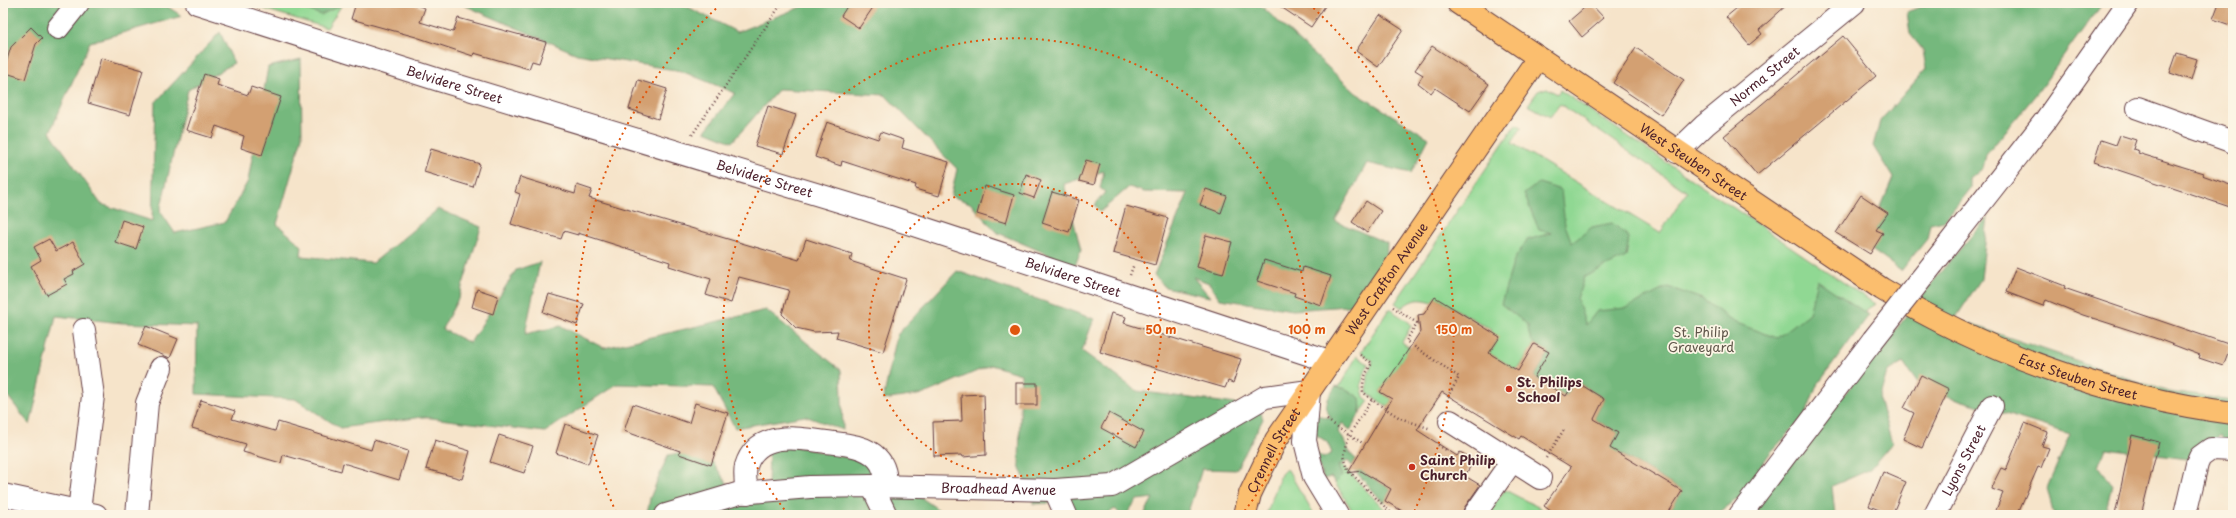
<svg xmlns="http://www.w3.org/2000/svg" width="2236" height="518" font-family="'Playpen Sans',sans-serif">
<rect width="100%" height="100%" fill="#fcf5e5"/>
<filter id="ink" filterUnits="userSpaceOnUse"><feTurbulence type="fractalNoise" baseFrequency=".025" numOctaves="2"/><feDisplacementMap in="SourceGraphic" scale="8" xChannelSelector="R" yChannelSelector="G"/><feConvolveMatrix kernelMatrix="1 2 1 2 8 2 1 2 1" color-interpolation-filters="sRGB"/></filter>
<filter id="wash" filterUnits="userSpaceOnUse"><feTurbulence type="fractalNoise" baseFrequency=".012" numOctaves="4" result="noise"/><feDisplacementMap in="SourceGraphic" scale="16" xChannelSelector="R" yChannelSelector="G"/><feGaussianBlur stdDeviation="0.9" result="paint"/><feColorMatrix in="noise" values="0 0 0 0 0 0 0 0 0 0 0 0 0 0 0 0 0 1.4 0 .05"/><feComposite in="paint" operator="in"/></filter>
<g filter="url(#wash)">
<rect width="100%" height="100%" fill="#f6e4ca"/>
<g fill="#90d893" stroke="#6d7c5f">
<path d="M244,3h99l-16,25z"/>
<path d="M1547,88l10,6 3,-4 315,214 -12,8 -181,179 -72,-43 8,-15 -24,-14 10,-20 -29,-18 -26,-29 -15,-8 -14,23 -5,2 -28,-17 2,-3 3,1 7,-13 -8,-5 1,-2 -57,-33 -3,5c-12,-4 -21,-3 -30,6l-7,-5 121,-179 6,3 -10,16 148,90 27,-41 -127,-88 -10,13 -22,-12 10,-14z"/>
<path d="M1389,309l20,13 2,4 -9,16 8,6 -30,44 12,7 -4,8 -21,-14 1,-18 5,-14 -12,-9z"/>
<path d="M1357,356l11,8 -7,20 3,13 5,4 -9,12 1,-7 -13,-16 -9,-3z"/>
<path d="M1342,465l48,50h-35l-20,-32 7,-7 -4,-10z"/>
<path d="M1286,469l2,1 26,45h-48l15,-41z"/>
<path d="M1505,490l35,18 9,7h-64z"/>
</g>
<g fill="#74b87d" stroke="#5f6c54">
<path d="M3,3h159l20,13 -92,26 -40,90 51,72 51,17 3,-118 65,-71 14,31 -46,27 -28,121 15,22 50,-11 23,-41 20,-114 33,-8 1,78 -25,87 25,22 -1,10 72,7 65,-54 43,18 -22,70 -17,32 28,14 46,-73 24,-8 -15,72 36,-8 43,22 162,-38 75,60 2,60 -38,-14 -70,12 -22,-41 -96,-3 -72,48 -122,-15 -83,11 -45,-29 -99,-5 1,-68 -75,-3 -66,-7 -26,109 -27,-35z"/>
<path d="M288,3h57l-24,12z"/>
<path d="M459,3h221l57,29 74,-29h447l98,90 73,45 -18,35 -44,-10 -32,58 52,22 -1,27 -25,35 -68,5 -73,-11 -11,-16 -16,-6 17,20 -45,-10 -11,-12 34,-82 -44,-1 -15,-5 -29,25 -5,-7 10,-13 -5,-4 4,-17 -40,13 17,66 -6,16 -79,-34 -26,-29 -19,-7 6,-27 -72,-74 -106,-6 -47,53 -27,-11 30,-38 -54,-22 -104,-17z"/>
<path d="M1930,3h172l-65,90 -51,62 -3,13 -13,11v9l-26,33 -14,3 -3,15 -26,32 -43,-31 17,-19 18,-43 -20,-32 7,-25 46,-52 -3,-19 -13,-16 -3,-22z"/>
<path d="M1539,183l22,7 4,35 7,18 20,-16 20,-4 17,14 -3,20 -42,20 -7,22 9,26 11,-14 29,-3 42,-21 34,12 32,23 43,16 32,-25 8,-33 52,35 -53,72 -11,29 -35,37 -30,44 -24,18h-49l15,-24 -64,-39 -13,4 13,-23 -24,-14 10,-20 -29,-18 -9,15 -32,-19 15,-25c-15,-8 -20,-8 -21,-27l-27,-21 13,-44 13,-20 24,-7 -12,-3 -15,-36z"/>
<path d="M1988,217l-7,62 -26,40 214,73 64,8v68l-12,-34 -34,25 -81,-11 -7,18 13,19 -6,25 -33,5h-19l-7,-27 23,-54 -149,-46 -18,-25 -16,9 -8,28 13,43 -23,27 -37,16 3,29h-92l123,-147 81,-104z"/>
<path d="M957,271l137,48 -12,32 55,40 122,16 4,12 -27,51 -34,-1 -15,46h-43l9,-17 -16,2 -11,15h-5l-6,-6 -10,6h-42l-8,-12 -21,1 -15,-39 2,-91 -30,-9 -67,29 -41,6 14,-65z"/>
<path d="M1336,386l12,4 12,8c2,14 -2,20 -10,32l-8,-7 -4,9c9,9 8,20 18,27l-4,7 -4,-5 -10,5 4,10 -7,7 -4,-6 -8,2 -7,-26 7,5 9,-5 -5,-11 -12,-8 2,-19 14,3c-9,-13 -3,-20 5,-32z"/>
<path d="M793,446l79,17 74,52h-299l3,-17 18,-43 36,-6 27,40 37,-5 1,-35z"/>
<path d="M1354,470l7,1 30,18 -7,14z"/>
</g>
<g id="blocks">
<g fill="#d3a072">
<path d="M356,3h53l16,5 -5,14 33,10 5,-14 88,24 -7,21 -7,-2 -3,8 -55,-16 -1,3 -57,-19 -65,-18z"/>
<path d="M849,3h27l-17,25 -18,-12z"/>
<path d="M1275,3h52l-16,24z"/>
<path d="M1590,3l14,15 -22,19 -13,-16z"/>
<path d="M1743,3h46l-30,27 3,4 -13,11 -23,-28z"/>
<path d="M2219,3l14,2v21l-20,-7z"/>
<path d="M1380,15l23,15 -25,37 -22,-16z"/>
<path d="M31,27l11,11 -6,6 -11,35 -22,-7 8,-25z"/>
<path d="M1843,36l33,40 -119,99 -33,-39z"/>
<path d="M1432,46l57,38 -19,27 -35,-23 -4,5 -13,-10 5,-8 -8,-5z"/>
<path d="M1636,48l48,32 -23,35 -48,-32z"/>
<path d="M2177,53l20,6 -6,21 -21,-7z"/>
<path d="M101,58l42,12 -13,45 -42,-12z"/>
<path d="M204,74l15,5 -2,6 31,10 3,-8 30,10 -19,58 -21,-7 3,-12 -28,-10 -4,12 -26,-8z"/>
<path d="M638,80l29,9 -9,30 -29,-10z"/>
<path d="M768,106l28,9 -13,39 -28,-8z"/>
<path d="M827,122l51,17 3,-7 23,8 -2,8 47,14 -10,34 -24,-7 1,-4 -74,-24 -1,5 -26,-9z"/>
<path d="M2120,135l16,5 -3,9 6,2 -1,2 65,20 -1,2 31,11v22l-139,-46 7,-22 15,5z"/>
<path d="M431,149l49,15 -7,23 -49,-15z"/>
<path d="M1086,160l14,4 -6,21 -15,-4z"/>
<path d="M1026,174l15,6 -7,18 -14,-5z"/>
<path d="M520,177l55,17 2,-9 15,5 -3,8 210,62 7,-21 46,15 -2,7 56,18 -23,73 -47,-14 2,-7 -24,1 -18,-4 -14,-14 7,-24 -50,-13 -8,26 -25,-8 5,-16 -42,-13 1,-4 -92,-29v2l-14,-4 -3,8 -50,-15 9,-30 -5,-2z"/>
<path d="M985,186l29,9 -8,28 -29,-9z"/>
<path d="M1206,189l21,7 -6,17 -21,-8z"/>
<path d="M1052,192l27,8 -10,32 -27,-9z"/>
<path d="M1861,195l27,18 -12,17 7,3 -13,21 -34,-21z"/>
<path d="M1366,201l15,10 -14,21 -15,-10z"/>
<path d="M1126,206l42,12 -13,47 -42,-12z"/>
<path d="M122,220l21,7 -7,22 -21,-7z"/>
<path d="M1206,235l26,7 -9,32 -26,-7z"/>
<path d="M49,239l7,12 17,-9 12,22 -12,7 1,3 -10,5 3,5 -20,11 -16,-29 10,-6 -7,-13z"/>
<path d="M1264,260l38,12 1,-5 28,9 -10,29 -27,-9 1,-3 -38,-12z"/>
<path d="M2016,267l49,19 -1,2 167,57 -8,21 -24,-8 1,-3 -42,-16 -75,-24 -37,-15 -3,6 -37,-14z"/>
<path d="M477,289l21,7 -5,18 -21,-7z"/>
<path d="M549,294l35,10 -7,21 -34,-13z"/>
<path d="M1435,297l65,40 -11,16 29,18 16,-27 15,8 -15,25 32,19 9,-15 29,18 -10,20 24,14 -8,15 72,43 -15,24h-111l-12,-9 27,-39 -50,-31 -2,3 -77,-47 -25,38 40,26 3,-4 14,8 -9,16 15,9 -16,23 -2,7h-53l-24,-14 6,-12 -30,-18 -13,2 44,-74 -12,-7 40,-60 -2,-17 6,-1z"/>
<path d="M1111,313l15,4 -2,6 117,36 -8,24 -5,-2 -3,7 -125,-36z"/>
<path d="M146,326l32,13 -8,19 -32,-13z"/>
<path d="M1921,375l28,14 -27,59 -19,-9 11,-26 -10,-5z"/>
<rect x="1016" y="383" width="21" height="22"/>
<path d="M984,394l2,61 -23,2 -1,-2 -28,1 -1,-34 29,-1 -1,-26z"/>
<path d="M201,400l34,11 -3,8 43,12 3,-9 93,28 3,-10 34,11 -9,29 -56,-17 -2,8 -58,-16 -2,8 -38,-11 3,-8 -54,-16z"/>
<path d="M695,403l33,10 -17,52 -32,-11 1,-3 -56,-20 9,-27 56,19z"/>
<path d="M1109,413l35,19 -8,15 -35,-19z"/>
<path d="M2025,423l22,9 -5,14 7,2 -8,20 -3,-1 -21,48h-23l9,-22 -11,-4 1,-5 8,-16 5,2z"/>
<path d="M565,424l33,11 -10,29 -32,-11z"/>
<path d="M499,435l34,11 -9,27 -34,-11z"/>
<path d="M2132,435l27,7 -18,73h-26z"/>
<path d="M435,440l35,11 -8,28 -36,-10z"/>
<path d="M1883,472l23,10 -14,33 -23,-9z"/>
</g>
</g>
</g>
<g filter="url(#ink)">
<use href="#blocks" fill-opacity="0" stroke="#643d43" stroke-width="1"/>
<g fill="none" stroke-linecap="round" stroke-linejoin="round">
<defs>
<g id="minor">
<path id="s1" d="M197,3l242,77 423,128 467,153"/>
<path d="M58,28l20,-25"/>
<path d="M2138,108l95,34"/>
<path id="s2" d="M1677,152l28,-27 149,-122"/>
<path d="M1933,264l112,-143 83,-118"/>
<path d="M1450,421l90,57"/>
<path d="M872,486l14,29"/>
<path d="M1055,490l11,25"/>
<path d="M747,493c-1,-8 -3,-19 -1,-27 11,-36 52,-28 80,-24 16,2 39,3 51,16 8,8 9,18 9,28"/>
<path d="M3,495l93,20"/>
<path d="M79,511l14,-115 -9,-66"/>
<path d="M137,515l10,-112 14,-35"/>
<path id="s3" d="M666,515l74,-22 70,-6 62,-1 183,4 57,-4 153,-89 44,-6 -4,50 9,36 23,38"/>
<path d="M1474,515l38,-54"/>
<path d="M1740,515l133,-175"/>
<path id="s4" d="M1935,515l57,-109"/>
<path d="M2185,515l12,-51 3,-7 11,-8 22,1"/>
</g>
<g id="major">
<path id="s5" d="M1458,3l424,286c107,65 227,108 351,124"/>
<path id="s6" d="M1245,515l5,-21 26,-54 262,-382"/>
</g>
</defs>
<use href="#minor" stroke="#643d43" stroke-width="24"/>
<use href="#major" stroke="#643d43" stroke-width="24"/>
<g stroke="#643d43" stroke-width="2.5" stroke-dasharray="1 3" stroke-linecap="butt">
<path d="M692,135l90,-132"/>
<path d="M1130,275l4,-11"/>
<path d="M1393,307l24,16 -11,18 53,36 -12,21v3"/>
<path d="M1360,355l12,8c-6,10 -10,17 -9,29l9,8"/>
<path d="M1327,420l37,24"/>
<path d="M1438,445l10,6"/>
<path d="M1546,458l19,-30"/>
<path d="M1387,515l3,-3"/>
<path d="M1393,515l-45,-45 -4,-14 5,-21 23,-35 28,18 31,11"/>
</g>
<use href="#minor" stroke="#fff" stroke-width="22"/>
<use href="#major" stroke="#fbbe6e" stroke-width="22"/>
<defs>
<path id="minor-bridge" d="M1873,340l60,-76"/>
</defs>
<use href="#minor-bridge" stroke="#643d43" stroke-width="24" stroke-linecap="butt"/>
<use href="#minor-bridge" stroke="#fff" stroke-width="22"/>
</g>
</g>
<g fill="none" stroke="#e0560e" stroke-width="2" stroke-dasharray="2 4">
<circle cx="1015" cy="330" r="146"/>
<path d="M788 514A292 292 0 1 1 1242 514"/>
<path d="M616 512A439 439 0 0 1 721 4M1309 4A439 439 0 0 1 1414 512"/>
</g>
<g fill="#c8321e" stroke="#fcf5e5" stroke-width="1.5">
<circle cx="1509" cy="389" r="4"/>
<circle cx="1412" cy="467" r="4"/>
</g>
<g text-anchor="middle" stroke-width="3.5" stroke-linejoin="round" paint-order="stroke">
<g font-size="13" fill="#4a1f2b" stroke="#fcf5e5">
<text dy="5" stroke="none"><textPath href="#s2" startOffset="116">Norma Street</textPath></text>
<text dy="5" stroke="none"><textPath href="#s1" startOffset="270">Belvidere Street</textPath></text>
<text dy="5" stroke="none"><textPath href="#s5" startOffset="284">West Steuben Street</textPath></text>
<text dy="5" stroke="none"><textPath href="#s1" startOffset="594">Belvidere Street</textPath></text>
<text dy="5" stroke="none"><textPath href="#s1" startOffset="918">Belvidere Street</textPath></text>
<text dy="5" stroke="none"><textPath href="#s6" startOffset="277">West Crafton Avenue</textPath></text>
<text dy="5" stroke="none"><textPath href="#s5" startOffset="727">East Steuben Street</textPath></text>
<text dy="5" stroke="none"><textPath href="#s6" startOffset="71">Crennell Street</textPath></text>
<text dy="5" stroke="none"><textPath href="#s4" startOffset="62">Lyons Street</textPath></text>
<text dy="5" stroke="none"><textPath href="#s3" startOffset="336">Broadhead Avenue</textPath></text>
</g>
<g font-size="13" fill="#5f564a" stroke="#fcf5e5">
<text x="1701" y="337">St. Philip<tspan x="1701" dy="15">Graveyard</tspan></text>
</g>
<g font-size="13" font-weight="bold" fill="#4a1f2b" stroke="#fcf5e5" text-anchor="start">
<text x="1517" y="387">St. Philips<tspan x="1517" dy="15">School</tspan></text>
<text x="1420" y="465">Saint Philip<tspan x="1420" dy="15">Church</tspan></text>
</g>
</g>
<circle cx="1015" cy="330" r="6" fill="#e0560e" stroke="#fcf5e5" stroke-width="2"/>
<g font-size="12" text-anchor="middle" font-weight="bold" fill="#e0560e" stroke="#fcf5e5" stroke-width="3.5" stroke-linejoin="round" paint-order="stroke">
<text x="1161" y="334">50 m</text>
<text x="1307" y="334">100 m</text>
<text x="1454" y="334">150 m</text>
</g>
<rect width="2236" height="518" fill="none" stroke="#fcf5e5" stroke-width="16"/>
</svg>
